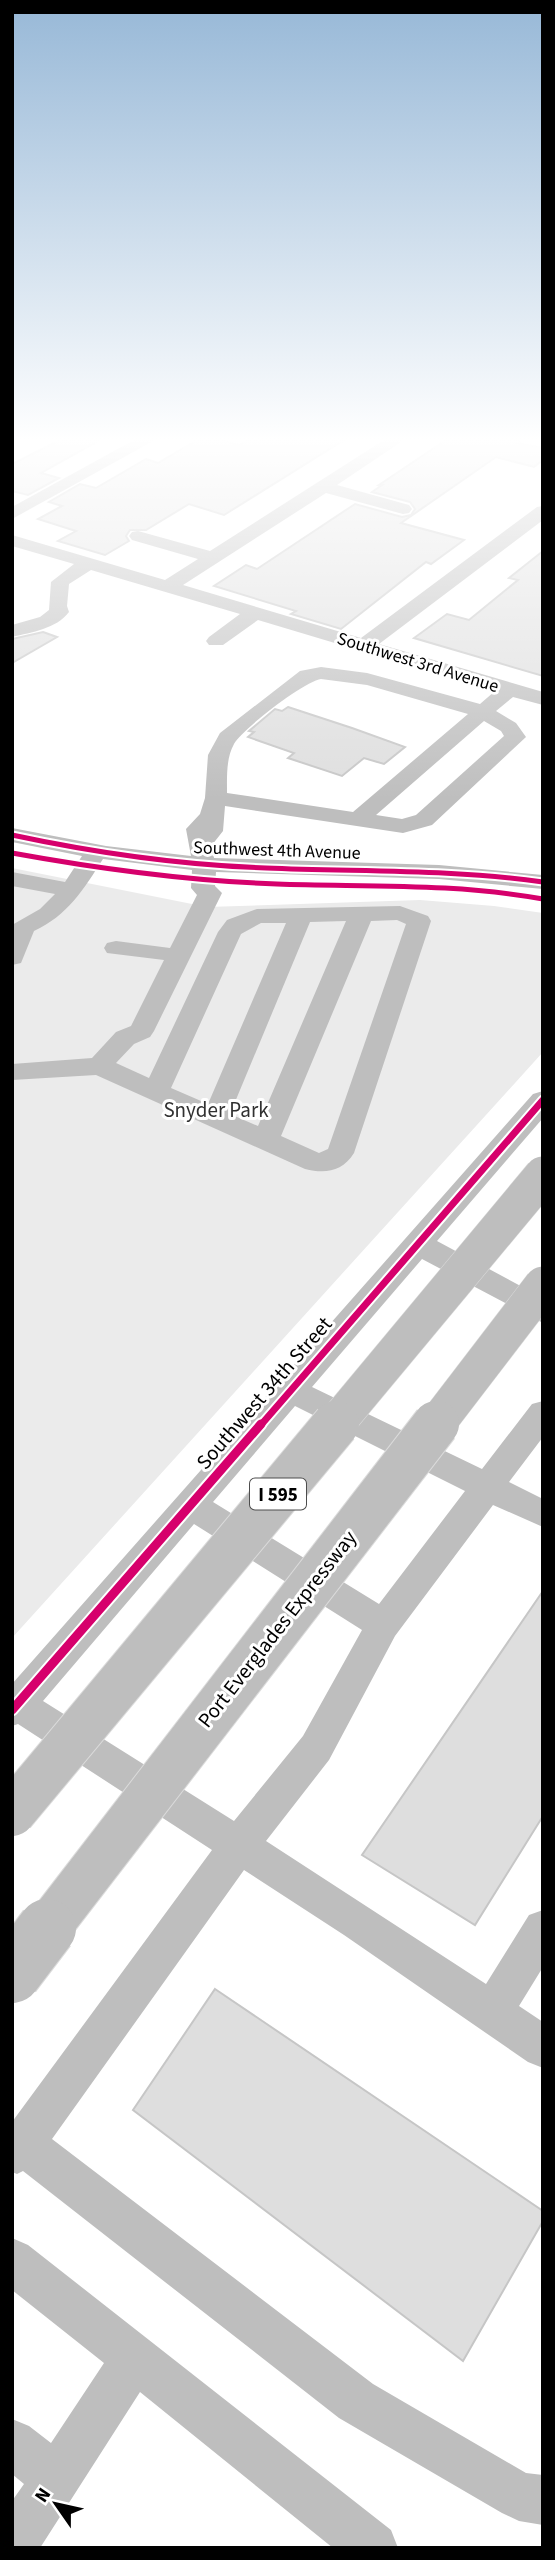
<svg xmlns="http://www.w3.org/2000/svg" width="555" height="2560" font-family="'Source Sans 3',sans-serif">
<rect width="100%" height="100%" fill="#fff"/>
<path fill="#ebebeb" d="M12,868l195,39 213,-7 74,6 49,7v139l-531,586z"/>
<g fill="#dedede" stroke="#c6c6c6" stroke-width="2">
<path d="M60,440h40l-59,33 18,5 -31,17 -16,-4v-27z"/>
<path d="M197,440h23l19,5 9,-5h96l-120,75 -35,-11 -43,26h-16l-4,6 3,5 -24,14 -47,-14 18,-10 -38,-12 24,-13 -13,-4 31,-18 16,4 50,-29 12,4z"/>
<path d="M446,440h75l-4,3 26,5v12l-9,7 -38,-10 -95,66 63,17 -33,24 -5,-2 -85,67 -50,-15 5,-3 -82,-25 32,-21 11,4 98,-65 47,13 9,-2 4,-6 -5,-7 -38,-10 10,-7h-3z"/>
<path d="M543,551v125l-129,-38 33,-24 22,6 49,-40 -9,-2z"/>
<path d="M43,632l14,5 -45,26v-24z"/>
<path d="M288,707l64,21 53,19 -21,17 -20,-6 -22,18 -54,-18 6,-5 -46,-16 6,-5 -5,-1 26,-22 7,2z"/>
<path d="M543,1591v225l-68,109 -113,-70z"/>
<path d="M215,1989l328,222v10l-80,140 -330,-251z"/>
</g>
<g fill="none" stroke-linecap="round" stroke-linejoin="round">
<g fill="#bebebe" fill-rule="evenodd">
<path d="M134,440h21l-143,79v-12z"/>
<path d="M384,440h20l-67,45 72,20 3,4 -3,4 -6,1 -77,-21 -143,92 178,53 176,-131 6,-1v14l-164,124 164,48v13l-30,-8 -17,14 20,12 10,14 -94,88 -29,8 -178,-27 -2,25 -11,14 2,13 225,7 104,10v14l-104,-10 -223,-7 -1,14 7,7 -68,138 -4,6 -16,7 -18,19 33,15 69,-146 9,-12 30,-11 143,-3 28,10 3,5 -77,232c-12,19 -29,21 -49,16l-209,-94 -84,5v-16l80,-6 24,-26 15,-6 33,-66 -57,-7 -3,-5 3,-5 9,-2 54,7 27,-53 -6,-7 1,-18 -89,-11c-19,30 -36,57 -69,72l-13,32 -9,2v-40l28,-16 15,-15 -43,-8v-14l53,10 17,-26 -70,-14v-14l94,18 85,10 -5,-27 14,-15 5,-16 3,-43 12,-22 80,-62 21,-4 46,6 113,31 15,-13 -237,-71 -35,25h-14l-3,-4 3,-4 31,-23 -149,-44 -22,14 -2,22 2,6c-13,17 -37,20 -57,25v-12l28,-8 9,-7 2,-28 23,-18 -62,-18v-11l153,45 33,-21 -66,-19 -3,-4 3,-4 6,-1 72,20zM321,679l46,6 101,29 -115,98 -126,-19c0,-16 -1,-35 7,-49 8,-15 71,-63 87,-65zM484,721l17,10 3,5 -88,79 -14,4 -26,-4zM397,920l9,4 -78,225 -9,4 -38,-17 90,-215zM346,921l-88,205 -28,-12 80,-192zM261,923h25l-78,181 -37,-16 70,-154z"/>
<path d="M543,1091v27l-106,123 106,57v25l-121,-64 -110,128 170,82 50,-65 11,-3v36l-34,45 34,17v28l-50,-22 -98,131 -66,124 -63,81 220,143 43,-69 14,-5v57l-24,39 24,16v46l-15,-6 -184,-127 -100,-65 -192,269 321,245 153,89 17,2v50l-24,-4 -17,-8 -163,-95 -316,-247 -6,3 -5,-2v-50l200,-272 -194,-126 -6,2v-42l521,-590zM295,1406l170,85 -86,113 -166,-102zM194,1524l168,106 -59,106 -69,85 -191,-120z"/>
<path d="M12,2238l16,7 363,285 7,18h-65l-193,-156 -100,156h-28v-47l12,-17 -12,-10v-55l17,7 22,17 53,-80 -92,-73z"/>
</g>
<defs>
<g id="highway-bridge-far2">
<path d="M334,1426l209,-251"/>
<path d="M435,1426l108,-141"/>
</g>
<g id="highway-bridge-far1">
<path d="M12,1813l324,-389"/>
<path d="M46,1930l390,-506"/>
</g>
<path id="highway-bridge" d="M12,1974l35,-46"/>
</defs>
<use href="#highway-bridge-far2" stroke="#dbdbdb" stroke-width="38" stroke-linecap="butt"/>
<use href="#highway-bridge-far1" stroke="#dbdbdb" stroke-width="48" stroke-linecap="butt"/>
<use href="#highway-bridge" stroke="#dbdbdb" stroke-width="60" stroke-linecap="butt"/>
<use href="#highway-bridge-far2" stroke="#bebebe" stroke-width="37"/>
<use href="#highway-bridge-far1" stroke="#bebebe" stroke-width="46"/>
<use href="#highway-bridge" stroke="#bebebe" stroke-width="58"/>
<defs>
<g id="cycleway-far2">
<path d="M12,835c84,18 168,30 254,33 93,4 185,1 277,14"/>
<path d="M12,853c88,16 176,28 265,31 89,3 178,-1 266,15"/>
</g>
<path id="cycleway-far1" d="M260,1426l283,-326"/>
<path id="cycleway" d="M12,1710l249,-286"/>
</defs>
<use href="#cycleway-far2" stroke="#fff" stroke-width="9"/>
<use href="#cycleway-far1" stroke="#fff" stroke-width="11"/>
<use href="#cycleway" stroke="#fff" stroke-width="13"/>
<use href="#cycleway-far2" stroke="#d6006c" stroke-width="5"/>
<use href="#cycleway-far1" stroke="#d6006c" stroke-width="7"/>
<use href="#cycleway" stroke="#d6006c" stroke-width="9"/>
</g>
<linearGradient id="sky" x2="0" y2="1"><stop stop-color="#97b8d7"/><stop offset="0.55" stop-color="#fff"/><stop offset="1" stop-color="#fff" stop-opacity="0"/></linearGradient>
<rect width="555" height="799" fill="url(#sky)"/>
<g text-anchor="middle" stroke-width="6" stroke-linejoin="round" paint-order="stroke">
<g font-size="18" fill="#000" stroke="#fff">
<text transform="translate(418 662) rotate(17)" y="6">Southwest 3rd Avenue</text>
<text transform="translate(277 850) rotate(2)" y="6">Southwest 4th Avenue</text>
</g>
<rect fill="#fff" stroke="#4c4c4c" stroke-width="2" x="250" y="1478.5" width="56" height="31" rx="5"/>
<g font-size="19" font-weight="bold" fill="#000">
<text x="278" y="1501">I 595</text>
</g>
<g font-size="21" fill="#313131" stroke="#fff">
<text x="216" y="1117">Snyder Park</text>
</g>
<g font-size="21" fill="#000" stroke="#fff">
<text transform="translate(264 1393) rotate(-49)" y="7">Southwest 34th Street</text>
<text transform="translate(277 1629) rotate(-52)" y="7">Port Everglades Expressway</text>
</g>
</g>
<rect width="555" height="2560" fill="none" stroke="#000000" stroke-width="28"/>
<g transform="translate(56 2504) rotate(304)" stroke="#ffffff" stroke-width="5" paint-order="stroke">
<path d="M0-5L12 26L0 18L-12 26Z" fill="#000000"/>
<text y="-10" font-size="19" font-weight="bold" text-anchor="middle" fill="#000000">N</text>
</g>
</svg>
